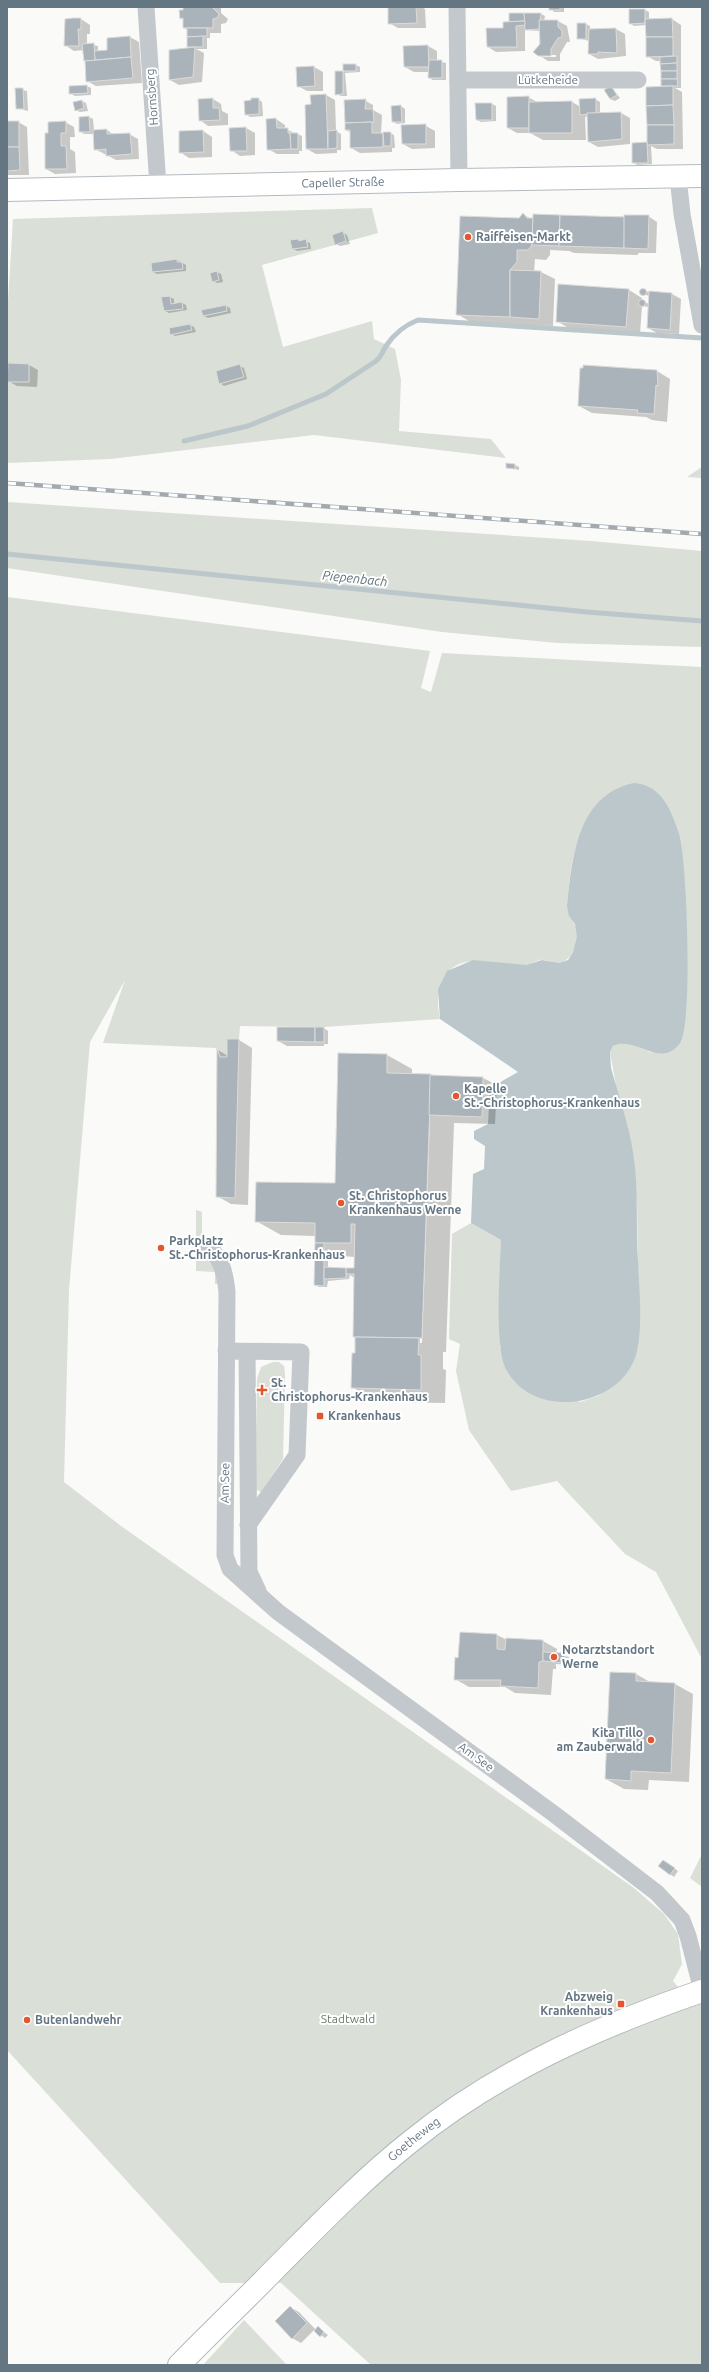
<svg xmlns="http://www.w3.org/2000/svg" width="709" height="2372" font-family="Ubuntu,sans-serif">
<rect width="100%" height="100%" fill="#fafaf8"/>
<g fill="#dadfd7">
<path d="M372,208l6,25 -116,32 21,82 89,-26 2,18 21,10 6,31 -2,51 92,8 15,19 -192,-23 -204,24 -103,4v-145l6,-99z"/>
<path d="M702,467v11l-15,-1z"/>
<path d="M7,502l584,39 111,10v96l-145,-4 -115,-11 -435,-64z"/>
<path d="M7,597l423,54 -9,37 10,4 11,-39 260,14v992l-46,-87 -31,-18 -68,-73 -46,10 -42,-61 -13,-59 4,-27 -11,-5 3,-105 19,-11 30,17 -1,108 80,54 18,-6 18,-13 23,-56 -2,-124 -27,-151 3,-6c14,-7 26,1 39,7l-50,-254c-29,34 -31,65 -35,108 2,11 12,19 10,31 -1,10 -7,24 -19,25 -6,0 -12,-4 -18,-3 -5,1 -9,4 -14,5 -18,2 -35,-5 -52,-4 -33,1 -40,32 -34,58l-116,8 -84,-1 -1,13h-12v18h-7l-4,-9 -113,-5 22,-63 -35,62 -21,248 -5,192 57,44 513,362 30,26 14,20 4,30 -9,17 20,23 9,-2v363h-331l-90,-82h-61l-213,-233z"/>
<path d="M196,1210l6,2v26l-2,2 -4,-1z"/>
<path d="M196,1255l15,2 9,17 -2,10h-3v-12l-19,-1z"/>
<path d="M273,1362h6l5,4 1,7 -2,86 -22,33 -6,-3v-4l2,-106 4,-12z"/>
<path d="M702,1854v33l-12,-9z"/>
<path d="M244,2320l43,45h-84z"/>
</g>
<path fill="#bbc7cb" d="M634,783c28,2 37,27 45,51 8,24 14,191 1,209 -20,27 -44,-8 -67,3l-3,6 1,16c9,32 21,66 24,99 3,31 1,63 3,94 1,28 5,62 -1,90 -13,57 -104,71 -131,18 -12,-23 -6,-100 -5,-129l-30,-17 2,-49 11,-5 1,-23 -11,-7v-8l14,-7 2,-36 28,-16 -78,-53 -2,-30 9,-18 26,-11 53,5 16,-5 17,3 9,-3 5,-8 4,-15 -2,-13 -6,-8 -2,-9c5,-49 10,-112 67,-124z"/>
<g fill="#0003" fill-rule="evenodd">
<path d="M184,7h37v6l7,6 -2,4 -5,1v9h-11v5h-3v11h-11l8,4 -2,29 -23,3 -9,-5 9,-31 12,-1 -3,-1v-17l-4,-2v-8l-3,-2z"/>
<path d="M389,7h33l3,2 1,19h-28l-9,-5z"/>
<path d="M550,7h14v5h-10z"/>
<path d="M645,10l4,2v8l23,-1 9,6v63h-6l7,4 1,57h-26l-6,-3 1,18 -15,1 -4,-3 14,-19 15,-56 -1,-26h-5l-9,-5 -1,-31 -12,1 -4,-3z"/>
<path d="M541,14l4,2 -1,5h14l9,5 3,16h-3l-7,12v7h-12l-9,-6 1,-24 -15,-1v21l-29,1 -8,-5 22,-25zM543,55h13v2h-13z"/>
<path d="M81,19l9,6v9h-3v10l11,2v6l11,-1 21,-14 9,5 3,41 -46,3 -9,-5 -3,-31 -10,1 -9,-6 -1,-14z"/>
<path d="M586,24l4,2v4l26,-1 9,5 1,22 -28,3 -9,-5v-13l-11,-3z"/>
<path d="M428,46l9,5v10l9,2v17h-13l-4,-2 1,-6h-16l-9,-5 -1,-20z"/>
<path d="M356,65l4,2v5l-15,1 2,23h-6l-5,-2v-22h9l-1,-1z"/>
<path d="M314,67l9,5v19h-16l-9,-5z"/>
<path d="M87,86l4,2v7l-16,1 -5,-3z"/>
<path d="M611,87l9,11 -5,3 -5,-2z"/>
<path d="M16,89l11,2 1,20 -11,-3z"/>
<path d="M326,95l9,5 1,31 5,3v16h-4v3l-21,1 -9,-5 5,-44z"/>
<path d="M528,97l9,5h35l9,5 14,-8 5,3v12l21,-1 9,5v26l-32,3 -9,-5v-26l-4,1 1,23h-43l-13,-7h-13l-9,-5z"/>
<path d="M213,99l8,5 1,7 6,3v11l-20,1 -8,-6z"/>
<path d="M258,99l4,3 1,14 -13,1 -4,-3z"/>
<path d="M364,100l9,5v5l9,5 -1,19 9,-1 4,2 1,13h-3v4l-32,1 -9,-5v-15l-5,-3z"/>
<path d="M82,101l4,2 2,8 -8,1 -4,-2z"/>
<path d="M492,104l4,2v15l-15,1 -4,-2z"/>
<path d="M401,106l4,3v14l-8,1 -5,-3z"/>
<path d="M89,117l4,2 1,12 13,-1 7,5 15,-1 9,5 1,20 -23,1 -21,-11 -1,-15h-10l-4,-3v-13z"/>
<path d="M276,119l9,6v4l17,7v15h-3v3h-22l-9,-5 -1,-29z"/>
<path d="M7,122h11l9,5 2,48h-22z"/>
<path d="M65,122l9,5 1,10h-5v12l5,3 1,21 -21,1 -9,-5 3,-35z"/>
<path d="M426,126l9,5v17l-23,1 -9,-5z"/>
<path d="M246,128l9,5v22l-15,1 -9,-6z"/>
<path d="M203,131l9,6v20l-23,1 -9,-6z"/>
<path d="M523,214l8,5 117,-3 9,6 -1,31h-18v2l-64,-2 -5,-2 -19,-1v5l-4,5 -11,-1 -1,13h7l14,7 -2,47 -79,-2 -17,-10z"/>
<path d="M343,233l4,2 3,9 -10,2 -4,-2z"/>
<path d="M298,240l12,3 1,6 -14,2 -5,-3z"/>
<path d="M177,260l9,5v6l-29,3 -4,-2z"/>
<path d="M217,272l4,2 2,8 -6,1 -4,-2 -2,-8z"/>
<path d="M629,290l13,8v3l7,3 1,-8 -8,-2 -1,-3 31,3 9,5 -2,35 -22,-1 -9,-5 1,-21 -7,-1 -2,28 -70,-5 -13,-8z"/>
<path d="M170,297l4,2v5l8,-1 4,2 1,5 -18,3 -4,-2z"/>
<path d="M226,306l4,2 1,5 -23,5 -4,-2z"/>
<path d="M190,325l4,2 2,5 -21,4 -4,-2z"/>
<path d="M29,365l9,5 -1,17 -20,-1 -9,-5z"/>
<path d="M240,366l4,2 3,11 -23,7 -4,-3z"/>
<path d="M657,371l13,8 -3,43 -15,-2 -6,-3 -54,-4 -13,-7z"/>
<path d="M515,465l4,2v3l-12,-3z"/>
<path d="M324,1028l4,3v13h-4v2h-37l-9,-5z"/>
<path d="M228,1040h11l13,8 -4,157 -17,-1 -14,-8 1,-146 10,6z"/>
<path d="M339,1054l48,1 25,14v6l71,3 14,7 -2,39 -41,-1 -8,229h-3v17l3,1 -1,33 -68,-1 -25,-15 4,-33 -1,-76 -5,-3 -1,4 -21,2 -1,6h-8l-4,-2 1,-49 -35,-1 -25,-14 80,-37zM429,1087h2l-9,256h-2zM328,1249l13,7 14,1v12h-27z"/>
<path d="M497,1635l10,5 36,1 14,8 -1,5 13,3v8l-13,-1v5h-3l-2,26 -36,-2 -10,-6h-36l-14,-8 4,-20z"/>
<path d="M636,1674l14,8 25,2 18,10 -4,88 -40,-2 -1,10 -24,-1 -18,-10z"/>
<path d="M667,1863l11,8 -4,6 -4,-3z"/>
<path d="M290,2307l9,5 17,18 2,-2 10,7 -3,3 -11,-8 -13,13 -9,-5z"/>
</g>
<g fill="none" stroke-linecap="round" stroke-linejoin="round">
<g stroke="#bbc7cb" stroke-width="5">
<path d="M184,441l64,-15 78,-32 50,-33c7,-6 5,-8 10,-15 8,-12 19,-21 32,-26l284,18"/>
<path d="M7,554l580,58 115,9"/>
</g>
</g>
<g fill="#aab3b9" stroke="#dcdcda">
<path d="M183,7h29l7,7 -2,4 -4,1v9h-30v-10l-3,1 -1,-9h4z"/>
<path d="M388,7h28l1,16 -29,1z"/>
<rect x="549" y="7" width="11" height="3"/>
<path d="M629,9h16v14l-16,1z"/>
<path d="M509,13h15l1,8 -16,1z"/>
<path d="M524,13h17l-2,16 -14,1z"/>
<path d="M73,18h8v11h-3l1,17h-15l1,-27z"/>
<path d="M672,18l1,19h-27l-1,-18z"/>
<path d="M539,20h19v7l4,4v6l-4,1 -7,11v7h-13l-5,-4 7,-8z"/>
<path d="M525,21v4l-9,1 1,21h-30l-1,-19h17v-6z"/>
<rect x="577" y="23" width="9" height="16"/>
<path d="M187,28h20v8l-20,1z"/>
<path d="M616,28l1,25 -19,-1v2h-10l1,-25z"/>
<path d="M130,36l1,21 -36,3 -1,-9 13,-1v-12z"/>
<path d="M203,36v11h-16v-10z"/>
<path d="M646,37h27v19l-27,1z"/>
<path d="M94,43l1,18h-11l-2,-17z"/>
<path d="M428,45l1,22h-25l-1,-21z"/>
<path d="M195,47l-2,30 -24,3v-30z"/>
<path d="M677,56v7l-17,1v-7z"/>
<path d="M131,57l2,21 -47,4 -1,-21z"/>
<path d="M429,60h13v18h-14z"/>
<path d="M677,63v8h-16l-1,-7z"/>
<rect x="343" y="64" width="13" height="7"/>
<path d="M314,66l1,20 -18,1 -1,-20z"/>
<path d="M335,71h8v23l-8,1z"/>
<rect x="661" y="71" width="16" height="8"/>
<path d="M661,79h16l1,7h-17z"/>
<path d="M87,85l1,8 -19,1v-8z"/>
<path d="M611,86l6,9 -7,4 -6,-9z"/>
<path d="M673,86v19l-27,1v-19z"/>
<path d="M15,88h8l1,21h-8z"/>
<path d="M326,94l2,55h-22l-1,-44 6,-1 -1,-9z"/>
<path d="M529,96v32h-22v-31z"/>
<path d="M213,98v10h6l1,12 -21,1 -1,-22z"/>
<path d="M251,98h8v16l-14,1 -1,-14 7,-1z"/>
<path d="M596,98v15l-16,2 -1,-16z"/>
<path d="M366,99l-1,10h8l1,13 -29,1 -1,-23z"/>
<path d="M82,100l2,8 -9,3 -2,-9z"/>
<path d="M572,101v32h-43v-31z"/>
<path d="M475,103h17v17h-16z"/>
<path d="M401,105l1,17h-10l-1,-16z"/>
<path d="M673,105l1,20h-27l-1,-19z"/>
<path d="M621,112l1,27 -34,3 -1,-29z"/>
<path d="M89,116l1,16h-11v-15z"/>
<path d="M276,118l1,10h11v5h2l1,16 -24,1 -1,-31z"/>
<rect x="7" y="121" width="12" height="26"/>
<path d="M66,121v12h-5v13h5l1,23h-22v-36h3v-11z"/>
<path d="M372,122v11h11v14l-33,1v-18h-5v-7z"/>
<path d="M426,124v20h-24l-1,-19z"/>
<path d="M647,125h27v19l-27,1z"/>
<path d="M246,127l1,24h-17l-1,-23z"/>
<path d="M107,129v5l23,-1 2,21 -26,2v-7l-12,1 -1,-20z"/>
<path d="M203,130l1,22 -25,1v-22z"/>
<path d="M337,130v18l-9,1v-18z"/>
<path d="M383,132h8v14h-7z"/>
<path d="M290,133h8v16h-7z"/>
<path d="M647,142l1,21h-16v-20z"/>
<path d="M7,147h12l1,23 -13,1z"/>
<path d="M523,213l4,5h6l-1,27 -4,5h-11v12l-7,8v47l-54,-2 4,-99 59,2z"/>
<path d="M533,214l27,1 -1,31 -27,-1z"/>
<path d="M560,215l65,2 -1,31 -65,-2z"/>
<path d="M624,215h25l-1,34 -24,-1z"/>
<path d="M343,231l3,10 -11,4 -3,-10z"/>
<path d="M298,239l1,2 7,-2 2,8 -16,2 -2,-9z"/>
<path d="M177,259v3h5l1,7 -31,3 -1,-9z"/>
<path d="M510,270l31,1 -2,48 -29,-2z"/>
<path d="M217,271l2,9 -7,2 -2,-9z"/>
<path d="M558,284l71,5 -3,38 -70,-5z"/>
<circle cx="643" cy="292" r="3.5"/>
<path d="M649,291l23,2 -2,37 -23,-2z"/>
<path d="M170,296l1,8 11,-2 1,7 -19,2 -3,-14z"/>
<circle cx="642" cy="303" r="3.5"/>
<path d="M226,305l1,6 -24,5 -2,-6z"/>
<path d="M190,324l2,6 -22,5 -1,-7z"/>
<path d="M8,363l21,1v18h-22z"/>
<path d="M240,364l4,13 -25,7 -3,-13z"/>
<path d="M583,365l74,5 1,16 -2,-1 -2,29 -17,-1 1,-3 -60,-4 2,-38h3z"/>
<path d="M506,463l9,1v5l-9,-1z"/>
<path d="M277,1027h38v15l-38,-1z"/>
<rect x="315" y="1027" width="9" height="15"/>
<path d="M227,1039h12l-4,159 -19,-1 1,-149 3,9h7z"/>
<path d="M338,1053l49,1v19l44,1 -9,264 -69,-1 1,-63h-8v-6h8l1,-44h-4v19h-36v-20l-60,-1 1,-40 79,1z"/>
<path d="M430,1075l53,2 -1,40 -53,-2z"/>
<path d="M315,1243h9v43l-10,-1z"/>
<path d="M324,1267l22,1v10l-22,1z"/>
<path d="M355,1337l64,1 -1,17h3v35l-70,-2 1,-35h3z"/>
<path d="M460,1632l37,2v15l8,1 1,-12 37,2v21l-4,1 -1,26 -38,-2 1,-6h-47l1,-23 3,1z"/>
<path d="M543,1652l22,1v10l-22,-2z"/>
<path d="M610,1672l26,1v8l39,2 -4,90 -40,-2v10l-26,-2z"/>
<path d="M663,1860l12,8 -5,7 -12,-9z"/>
<path d="M290,2306l17,17 -15,16 -17,-18z"/>
<path d="M318,2326l6,6 -4,5 -6,-6z"/>
</g>
<g fill="none" stroke-linecap="round" stroke-linejoin="round">
<defs>
<g id="secondary">
<path id="s1" d="M7,190l452,-10 243,-4"/>
<path id="s2" d="M179,2365c31,-32 64,-63 95,-95 44,-44 87,-89 136,-128 86,-70 187,-115 292,-151"/>
</g>
</defs>
<use href="#secondary" stroke="#b3babf" stroke-width="24"/>
<g stroke="#c3c8cc" stroke-width="17">
<path d="M146,7l12,179"/>
<path d="M457,7l2,173"/>
<path d="M458,80h180"/>
<path d="M678,177l4,37 20,111"/>
<path d="M209,1247c13,13 16,26 18,45l-2,263 5,14 48,43 276,202 103,79 25,27 6,16 14,54"/>
<path d="M226,1351l75,1 -4,103 -49,70"/>
<path d="M247,1352l2,220 9,19"/>
</g>
<use href="#secondary" stroke="#fff" stroke-width="22"/>
<defs>
<path id="rail" d="M7,483l695,51"/>
</defs>
<use href="#rail" stroke="#a2aab0" stroke-width="4.5"/>
<use href="#rail" stroke="#fff" stroke-width="3" stroke-dasharray="9" stroke-linecap="butt"/>
</g>
<g fill="#e4572e" stroke="#fff" stroke-width="1.5">
<circle cx="468" cy="237" r="4"/>
<circle cx="456" cy="1096" r="4"/>
<circle cx="341" cy="1203" r="4"/>
<circle cx="161" cy="1248" r="4"/>
<path d="M260 1384h4v4h4v4h-4v4h-4v-4h-4v-4h4z"/>
<rect x="316" y="1412" width="8" height="8" rx="2"/>
<circle cx="554" cy="1657" r="4"/>
<circle cx="651" cy="1740" r="4"/>
<rect x="617" y="2000" width="8" height="8" rx="2"/>
<circle cx="27" cy="2020" r="4"/>
</g>
<g text-anchor="middle" stroke-width="4" stroke-linejoin="round" paint-order="stroke">
<g font-size="12" fill="#657683" stroke="#fff">
<text x="548" y="84">Lütkeheide</text>
<text transform="translate(152 97) rotate(-94)" y="4">Hornsberg</text>
<text dy="4" stroke="none"><textPath href="#s1" startOffset="336">Capeller Straße</textPath></text>
<text transform="translate(225 1483) rotate(-89)" y="4">Am See</text>
<text transform="translate(476 1757) rotate(36)" y="4">Am See</text>
<text dy="4" stroke="none"><textPath href="#s2" startOffset="326">Goetheweg</textPath></text>
</g>
<g font-size="12" font-weight="bold" fill="#657683" stroke="#fff" text-anchor="start">
<text x="476" y="241">Raiffeisen-Markt</text>
<text x="464" y="1093">Kapelle<tspan x="464" dy="14">St.-Christophorus-Krankenhaus</tspan></text>
<text x="349" y="1200">St. Christophorus<tspan x="349" dy="14">Krankenhaus Werne</tspan></text>
<text x="169" y="1245">Parkplatz<tspan x="169" dy="14">St.-Christophorus-Krankenhaus</tspan></text>
<text x="271" y="1387">St.<tspan x="271" dy="14">Christophorus-Krankenhaus</tspan></text>
<text x="328" y="1420">Krankenhaus</text>
<text x="562" y="1654">Notarztstandort<tspan x="562" dy="14">Werne</tspan></text>
<text x="643" y="1737" text-anchor="end">Kita Tillo<tspan x="643" dy="14">am Zauberwald</tspan></text>
<text x="613" y="2001" text-anchor="end">Abzweig<tspan x="613" dy="14">Krankenhaus</tspan></text>
<text x="35" y="2024">Butenlandwehr</text>
</g>
<g font-size="12" fill="#687a64" stroke="#fff">
<text x="348" y="2023">Stadtwald</text>
</g>
<g font-size="13" font-style="italic" fill="#60757c" stroke="#fff">
<text transform="translate(355 578) rotate(6)" y="5">Piepenbach</text>
</g>
</g>
<rect width="709" height="2372" fill="none" stroke="#657683" stroke-width="16"/>
</svg>
